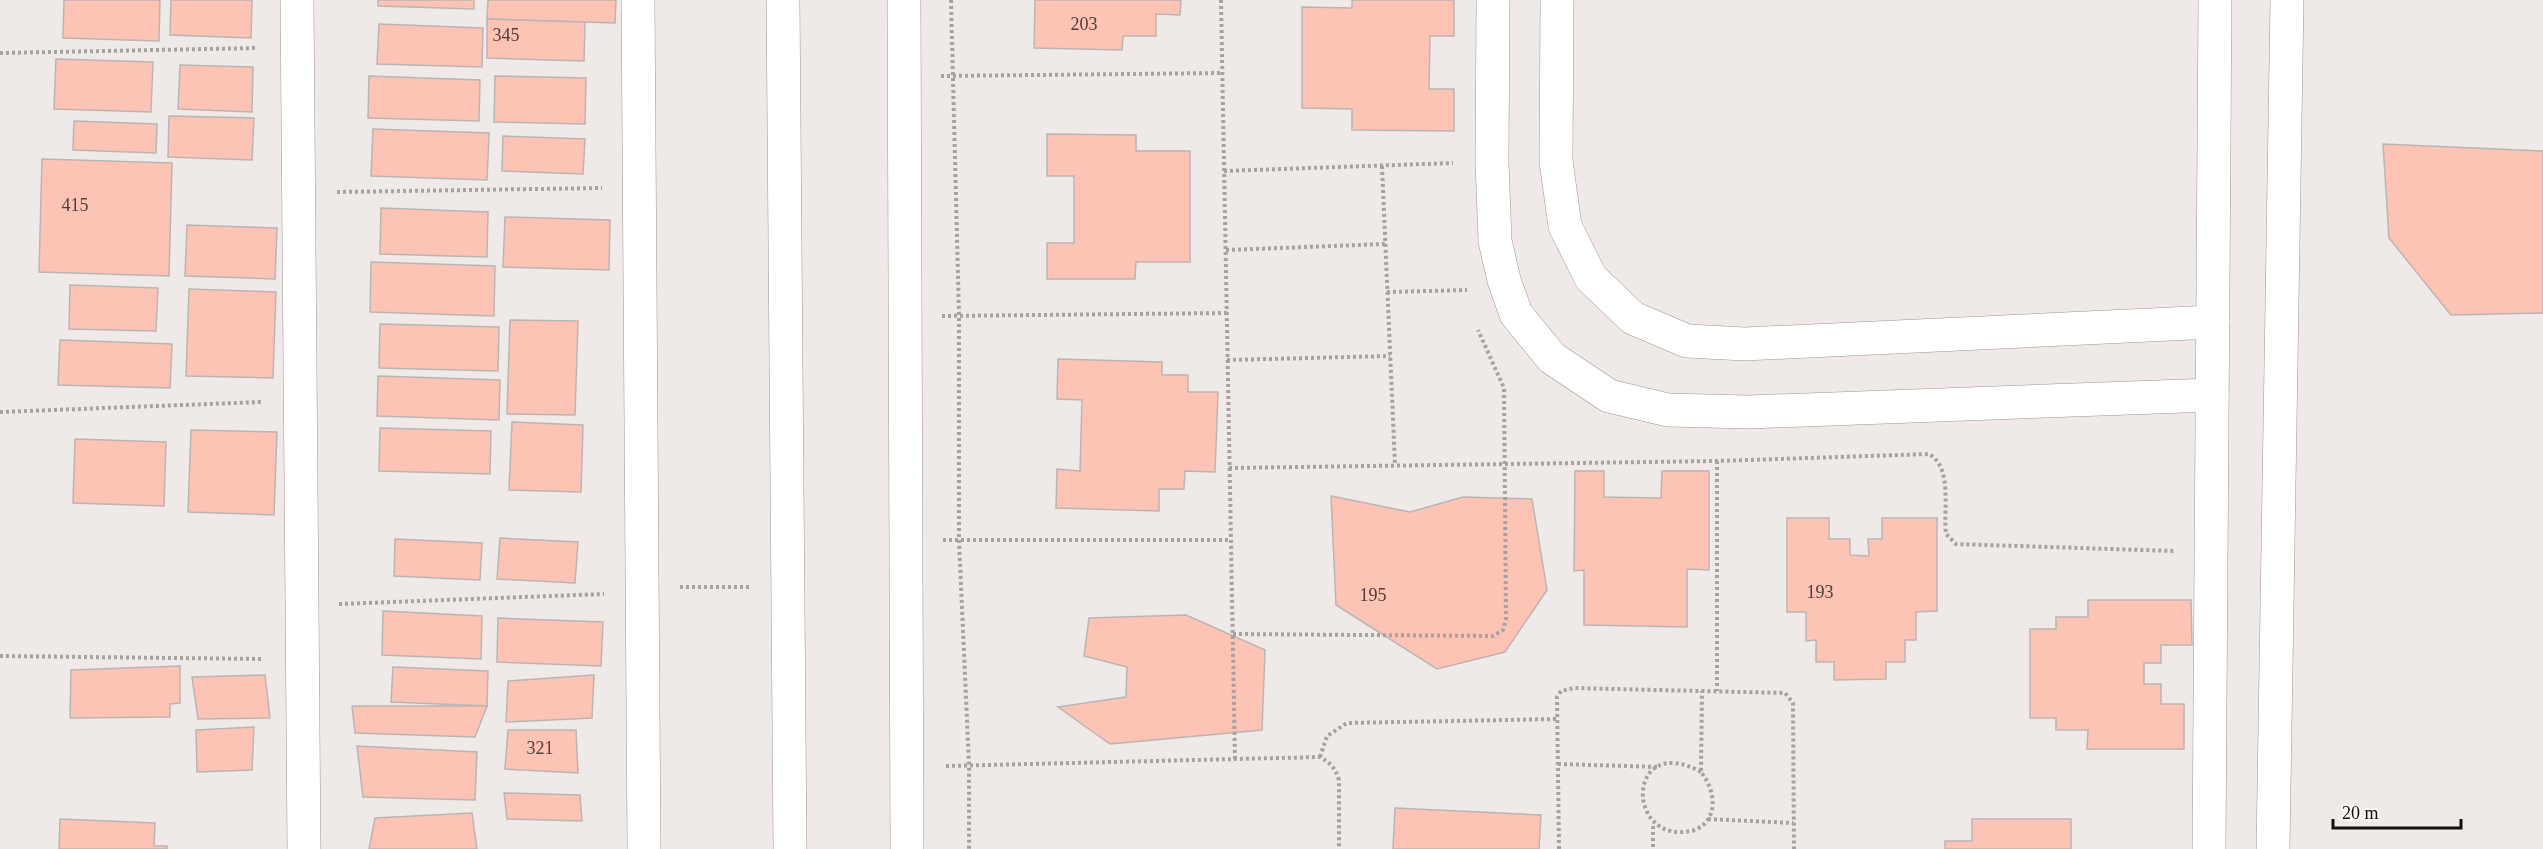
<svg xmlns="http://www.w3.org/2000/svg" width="2543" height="849" font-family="Georgia,serif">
<rect width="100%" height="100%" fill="#efe9e8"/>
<g fill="#fdc3b5" stroke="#bab5b3" stroke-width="1.5">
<path d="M64,0h96l-1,41 -96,-3z"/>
<path d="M171,0h81l-1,38 -81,-3z"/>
<path d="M378,0h96v9l-96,-3z"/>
<path d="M488,0h128l-1,23 -128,-4z"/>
<path d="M1035,0h146l-1,15 -24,-1v22h-33l-1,14 -88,-2z"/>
<path d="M1352,0h102v36h-24l-1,53h25v42l-102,-1v-21l-50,-1v-101l50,1z"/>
<path d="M487,19l98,3 -1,39 -97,-3z"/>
<path d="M379,24l104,4 -1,39 -105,-3z"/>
<path d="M56,59l97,3 -2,50 -97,-3z"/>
<path d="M180,65l73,2 -1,45 -74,-3z"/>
<path d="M369,76l111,4 -1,41 -111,-3z"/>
<path d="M495,76l91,2 -1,46 -91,-2z"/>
<path d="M169,116l85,2 -2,42 -84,-3z"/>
<path d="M74,121l83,3 -1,29 -83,-3z"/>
<path d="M373,129l116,4 -2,47 -116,-4z"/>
<path d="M1047,134l89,1v16h54v111h-54l-1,17h-88v-36h27v-67h-27z"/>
<path d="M503,136l82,3 -2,35 -81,-3z"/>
<path d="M2383,144l160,7v162l-92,2 -62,-77z"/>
<path d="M42,159l130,4 -3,113 -130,-4z"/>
<path d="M381,208l107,4 -1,45 -107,-3z"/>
<path d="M505,217l105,3 -1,50 -106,-3z"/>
<path d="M187,225l90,3 -2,51 -90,-3z"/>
<path d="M371,262l124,4 -1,50 -124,-4z"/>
<path d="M70,285l88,3 -2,43 -87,-2z"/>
<path d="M189,289l87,3 -3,86 -87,-2z"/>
<path d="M510,320l68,1 -3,94 -68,-1z"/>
<path d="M380,324l119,3 -1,44 -119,-3z"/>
<path d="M60,340l112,4 -2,44 -112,-3z"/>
<path d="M1058,359l104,3v13h26v17h30l-3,80 -30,-1 -1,18h-25v22l-103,-3 1,-39 23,2 2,-71 -25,-1z"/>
<path d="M378,376l122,4 -1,40 -122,-4z"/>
<path d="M512,422l71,3 -2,67 -72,-2z"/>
<path d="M380,428l111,3 -1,43 -111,-3z"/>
<path d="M191,430l86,2 -3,83 -86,-3z"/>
<path d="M75,439l91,3 -2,64 -91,-3z"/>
<path d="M1575,471h29v26l57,1 1,-27h47v99l-22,-1v58l-103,-2v-55l-10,1z"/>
<path d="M1331,496l79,16 53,-15 69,2 15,91 -42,62 -68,17 -101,-64z"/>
<path d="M1787,518h42v21h21v16l19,1 -1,-17h14v-21h55v93l-21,1v28h-11v22h-19v17l-52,1v-18h-18v-22l-10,1v-29h-19z"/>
<path d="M500,538l78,4 -3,41 -78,-4z"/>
<path d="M395,539l87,4 -2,37 -86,-4z"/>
<path d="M2088,600h103l1,45h-31v18h-17v21h17v20h23v45h-97l1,-19h-32v-12h-26v-89h26v-12h32z"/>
<path d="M383,611l99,5 -1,43 -99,-4z"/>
<path d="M1186,615l79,35 -3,80 -152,14 -52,-37 68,-10 1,-30 -43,-11 5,-38z"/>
<path d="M498,618l105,4 -2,44 -104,-4z"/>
<path d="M180,666v37l-10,1v13l-100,1 1,-48z"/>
<path d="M393,667l95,4 -1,35 -96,-4z"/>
<path d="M265,675l5,43 -72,1 -6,-42z"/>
<path d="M594,675l-2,43 -86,4 2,-41z"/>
<path d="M352,706h135l-12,31 -120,-4z"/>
<path d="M254,727l-2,43 -55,2 -1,-42z"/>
<path d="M508,730h68l2,43 -73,-4z"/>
<path d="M357,746l120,6 -2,48 -112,-3z"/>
<path d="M504,793l76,2 2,26 -75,-2z"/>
<path d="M1395,808l146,7 -2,34h-146z"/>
<path d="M472,813l5,36h-108l6,-31z"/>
<path d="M60,819l95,4 -1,23h13v3h-108z"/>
<path d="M1972,819h99v30h-126v-8h27z"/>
</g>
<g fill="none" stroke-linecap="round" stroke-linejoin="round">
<defs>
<g id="minor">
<path d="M297,0l7,849"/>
<path d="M638,0l6,849"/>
<path d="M783,0l7,849"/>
<path d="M904,0l3,849"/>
<path d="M1493,0l-1,162 3,79 9,39 12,34 36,44 57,38 59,14 80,2 464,-17"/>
<path d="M1557,0l-1,161 9,65 26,52 42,40 54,23 58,3 468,-22"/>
<path d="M2209,849l6,-849"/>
<path d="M2273,849l14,-849"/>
</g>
</defs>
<use href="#minor" stroke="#9b9694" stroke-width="34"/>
<g stroke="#a7a2a1" stroke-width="4" stroke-dasharray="3 3" stroke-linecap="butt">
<path d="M951,0l8,316v224l10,225v84"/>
<path d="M1221,0l14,759"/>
<path d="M0,53l258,-5"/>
<path d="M941,76l281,-3"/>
<path d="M1382,166l13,299"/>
<path d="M1224,171l229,-8"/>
<path d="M337,192l265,-4"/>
<path d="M1226,250l159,-6"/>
<path d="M1387,292l80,-2"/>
<path d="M942,316l285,-3"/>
<path d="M1227,360l163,-4"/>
<path d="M0,412l261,-10"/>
<path d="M1717,461v230"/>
<path d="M1229,468l488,-7 212,-7c24,14 14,55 17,80l10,10 218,7"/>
<path d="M943,540h288"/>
<path d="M680,587h71"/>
<path d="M339,604l265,-10"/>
<path d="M1233,634l260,2 10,-6 3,-11 -2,-231 -26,-58"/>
<path d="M0,656l263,3"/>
<path d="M1320,757l7,-21 20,-13 210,-4"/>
<path d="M1558,764l101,3"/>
<path d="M946,766l374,-9c11,6 15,11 19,23v69"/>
<path d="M1701,772c-76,-42 -77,77 -6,58 25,-11 20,-41 6,-58l1,-81"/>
<path d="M1708,819l85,4"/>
<path d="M1653,826v23"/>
<path d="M1559,849l-2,-152 4,-6 13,-3 211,5 8,10 1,146"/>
</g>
<use href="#minor" stroke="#fff" stroke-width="33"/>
</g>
<g text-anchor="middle" stroke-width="5" stroke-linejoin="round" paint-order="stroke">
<g font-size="18" fill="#4e3e39">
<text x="1084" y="30">203</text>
<text x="506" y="41">345</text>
<text x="75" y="211">415</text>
<text x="1820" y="598">193</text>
<text x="1373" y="601">195</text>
<text x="540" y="754">321</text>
</g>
</g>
<path d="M2333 819v9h128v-9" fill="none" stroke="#131110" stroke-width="3"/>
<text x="2342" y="819" font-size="18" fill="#131110" stroke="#fcf6f5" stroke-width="4.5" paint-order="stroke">20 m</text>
</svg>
